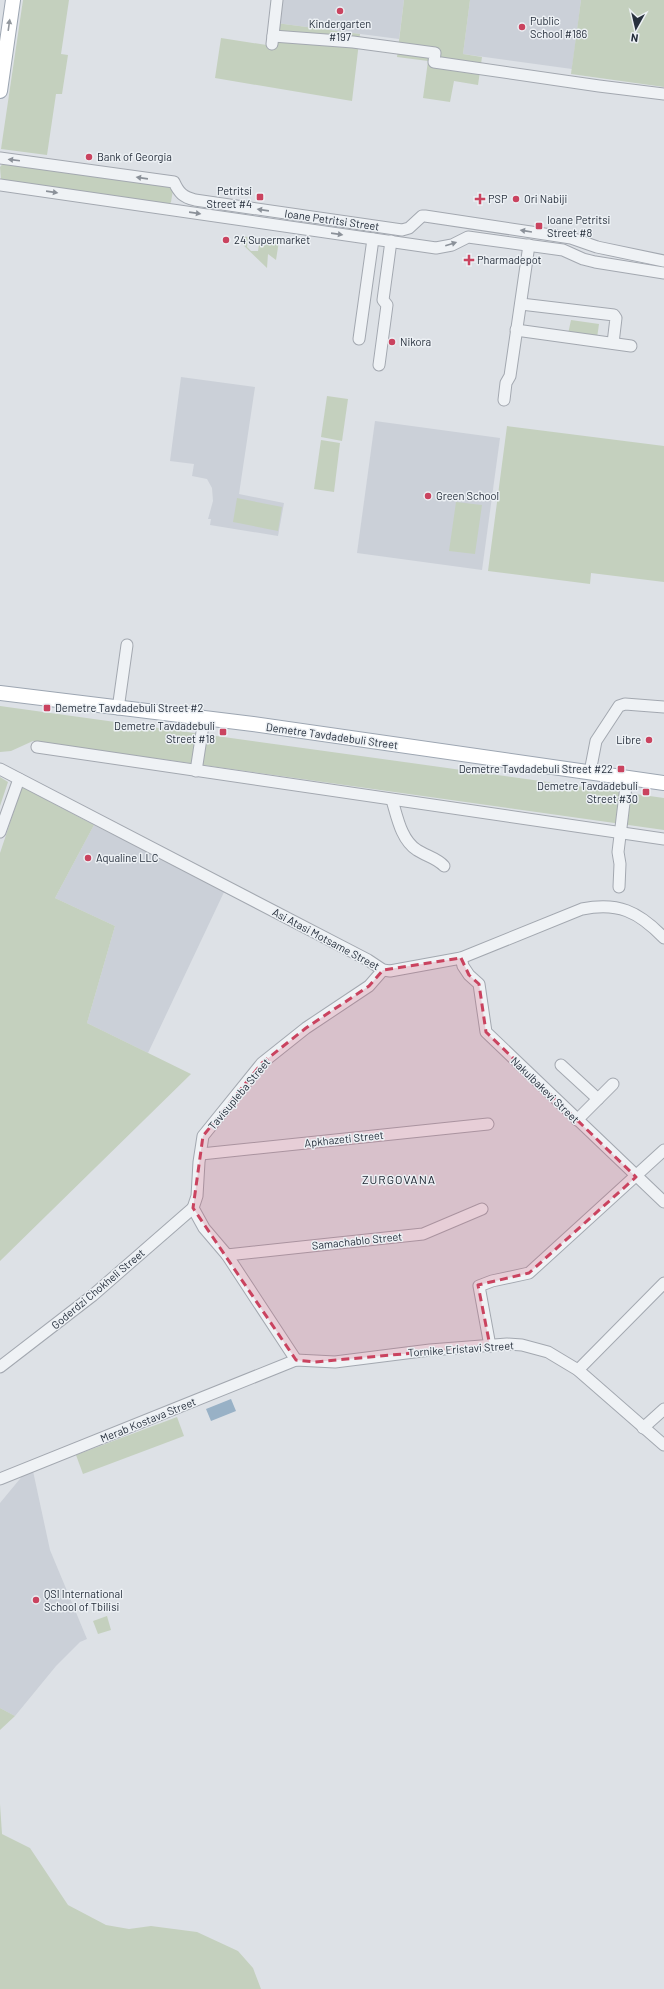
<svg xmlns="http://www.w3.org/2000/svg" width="664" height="1989" font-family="Barlow,sans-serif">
<rect width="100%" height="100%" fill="#dde1e6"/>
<g fill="#cbd0d8">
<path d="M279,0h125l-5,39 -123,-16z"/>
<path d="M470,0h111l-9,69 -109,-15z"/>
<path d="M181,377l74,10 -16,107 45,9 -6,33 -68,-11 1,-6h-3l5,-18 -1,-13 -5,-9 -15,-3 2,-12 -24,-3z"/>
<path d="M375,421l125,17 -18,132 -125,-17z"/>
<path d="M94,825l131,65 -77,163 -61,-30 28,-97 -60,-28z"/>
<path d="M33,1471l17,79 37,89 -7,3 -24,24 -41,50 -15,-8v-205l24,-29z"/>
</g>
<g fill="#c4d0be">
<path d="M23,0h46l-8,54 7,1 -6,39h-6l-9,61 -46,-6z"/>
<path d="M404,0h66l-7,54 19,3 -4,28 -24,-4 -4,21 -27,-4 5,-37 -31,-4z"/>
<path d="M581,0h83v87l-93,-13z"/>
<path d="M276,23l84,11 -8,67 -137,-23 6,-40 52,8z"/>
<path d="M4,162l164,23 5,5 -2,12 -2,3 -168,-25 -1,-13z"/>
<path d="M241,236l7,1 -1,10 4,4h7l2,-12 19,2 -3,19 -8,-6 -1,14 -27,-26z"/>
<path d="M571,320l28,4 -2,14 -29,-4z"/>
<path d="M327,396l21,3 -6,42 -21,-4z"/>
<path d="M507,426l157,20v136l-73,-9 -1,11 -102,-13z"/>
<path d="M321,440l19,3 -6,49 -20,-3z"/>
<path d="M237,498l45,9 -4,24 -45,-9z"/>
<path d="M456,502l26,3 -7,49 -26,-3z"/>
<path d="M0,706l664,92v32l-631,-89 -22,10 -11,1z"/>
<path d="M0,777l8,5 -8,24z"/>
<path d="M22,787l72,38 -39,73 60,28 -28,97 104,51 -191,187v-408z"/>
<path d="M177,1417l7,19 -101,38 -7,-19z"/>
<path d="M107,1616l4,14 -13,4 -5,-13z"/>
<path d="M0,1708l15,8 -15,14z"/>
<path d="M0,1804l2,30 28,14 38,57 38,20 23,4 22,-3 46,6 41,19 15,17 8,21h-261z"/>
</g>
<path fill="#98b1c6" d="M231,1399l5,12 -25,10 -5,-12z"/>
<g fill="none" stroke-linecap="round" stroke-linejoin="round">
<defs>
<g id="minor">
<path d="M273,36l80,6 82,11 -1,9 165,24 65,8"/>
<path d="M272,44l5,-44"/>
<path d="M0,158l174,24c5,11 9,15 21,18l207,30 7,-2 13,-12h3l146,22 26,9 67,14"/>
<path d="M0,185l436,63 16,-3 16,-8 95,13 20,9 12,3 69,11"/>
<path d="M521,304l93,11 2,3 -3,25"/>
<path d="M516,330l115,16"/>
<path d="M359,339l14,-100"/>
<path d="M379,365l8,-60 -4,-5 8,-59"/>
<path d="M504,400l2,-17 4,-7 19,-131"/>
<path d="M118,709l9,-64"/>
<path d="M37,747l627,92"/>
<path d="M0,769l368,191 15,10 7,1 71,-13 121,-49c36,-7 56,2 82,29"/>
<path d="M196,771l8,-52"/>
<path d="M590,772l6,-31 23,-35 6,-2 39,3"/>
<path d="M392,800c5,16 9,40 25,50 9,6 20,8 27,16"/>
<path d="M0,832l19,-53"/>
<path d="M619,887l1,-23 -2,-12 9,-74"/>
<path d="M461,958l2,8 6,9 10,9 7,48 178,170"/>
<path d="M561,1065l37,34"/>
<path d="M577,1120l36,-36"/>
<path d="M201,1154l287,-30"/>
<path d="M227,1255l196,-21 59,-25"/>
<path d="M490,1346l-11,-60 13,-5 37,-8 135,-123"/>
<path d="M296,1360l-69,-105 -23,-27 -11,-20 4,-12 2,-34 4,-26 59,-73 44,-35 63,-42 14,-16"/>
<path d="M0,1367l92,-71 101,-88"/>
<path d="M578,1370l86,-87"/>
<path d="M643,1428l21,-19"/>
<path d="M0,1479l296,-119 39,2 95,-12 77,-6 15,1 26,7 30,18 86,75"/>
</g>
<g id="major">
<path d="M0,91l13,-91"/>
<path d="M0,693l253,31 411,59"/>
</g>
</defs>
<use href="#minor" stroke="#a3a8b0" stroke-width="13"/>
<use href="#major" stroke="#9da6b2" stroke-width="16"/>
<use href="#minor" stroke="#eff2f5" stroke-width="11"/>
<use href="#major" stroke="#fff" stroke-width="14"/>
</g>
<defs><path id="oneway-solid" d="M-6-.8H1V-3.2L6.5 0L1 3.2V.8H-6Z"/></defs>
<use fill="#93989e" href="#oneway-solid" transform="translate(9 25) rotate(-82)"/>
<g fill="#8b9199">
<use href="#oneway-solid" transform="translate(14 160) rotate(-173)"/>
<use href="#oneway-solid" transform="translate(142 178) rotate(-172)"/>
<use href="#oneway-solid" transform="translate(52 192) rotate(8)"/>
<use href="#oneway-solid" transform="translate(263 210) rotate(-172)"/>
<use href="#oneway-solid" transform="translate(195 213) rotate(8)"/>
<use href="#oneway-solid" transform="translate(526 231) rotate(-171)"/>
<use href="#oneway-solid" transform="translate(337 234) rotate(8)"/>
<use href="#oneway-solid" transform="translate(451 244) rotate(-17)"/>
</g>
<path fill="#ca435f" fill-opacity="0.2" stroke="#ca435f" stroke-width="3" stroke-dasharray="8 5" stroke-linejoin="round" d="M461,958l8,17 10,9 7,48 150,145 -107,96 -51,12 12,61 -175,16 -19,-2 -103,-152 10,-72 59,-73 44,-35 63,-42 14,-16z"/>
<g fill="#ca435f" stroke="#ecf0f4" stroke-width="1.5">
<circle cx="340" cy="11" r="4"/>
<circle cx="522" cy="27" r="4"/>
<circle cx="89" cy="157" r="4"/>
<rect x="256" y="193" width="8" height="8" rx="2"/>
<path d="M478 193h4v4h4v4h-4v4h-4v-4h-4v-4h4z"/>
<circle cx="516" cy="199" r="4"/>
<rect x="535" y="222" width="8" height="8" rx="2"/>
<circle cx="226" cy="240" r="4"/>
<path d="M467 254h4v4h4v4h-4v4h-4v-4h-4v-4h4z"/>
<circle cx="392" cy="342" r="4"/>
<circle cx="428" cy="496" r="4"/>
<rect x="43" y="704" width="8" height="8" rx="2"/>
<rect x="219" y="728" width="8" height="8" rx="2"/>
<circle cx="649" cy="740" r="4"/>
<rect x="617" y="765" width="8" height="8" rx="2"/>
<rect x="642" y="788" width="8" height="8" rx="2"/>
<circle cx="88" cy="858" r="4"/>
<circle cx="36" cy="1600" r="4"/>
</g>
<g text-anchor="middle" stroke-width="3" stroke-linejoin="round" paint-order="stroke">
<g font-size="11" fill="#27303d" stroke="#ecf0f4" text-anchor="start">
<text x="530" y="25">Public<tspan x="530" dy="13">School #186</tspan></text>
<text x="340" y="28" text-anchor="middle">Kindergarten<tspan x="340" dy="13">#197</tspan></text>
<text x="97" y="161">Bank of Georgia</text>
<text x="252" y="195" text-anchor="end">Petritsi<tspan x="252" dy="13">Street #4</tspan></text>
<text x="488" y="203">PSP</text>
<text x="524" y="203">Ori Nabiji</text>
<text x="547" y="224">Ioane Petritsi<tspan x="547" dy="13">Street #8</tspan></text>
<text x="234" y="244">24 Supermarket</text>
<text x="477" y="264">Pharmadepot</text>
<text x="400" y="346">Nikora</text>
<text x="436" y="500">Green School</text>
<text x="55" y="712">Demetre Tavdadebuli Street #2</text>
<text x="215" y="730" text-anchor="end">Demetre Tavdadebuli<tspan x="215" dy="13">Street #18</tspan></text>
<text x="641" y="744" text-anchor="end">Libre</text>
<text x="613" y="773" text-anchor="end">Demetre Tavdadebuli Street #22</text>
<text x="638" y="790" text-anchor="end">Demetre Tavdadebuli<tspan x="638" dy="13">Street #30</tspan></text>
<text x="96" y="862">Aqualine LLC</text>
<text x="44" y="1598">QSI International<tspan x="44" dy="13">School of Tbilisi</tspan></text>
</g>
<g font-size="11" fill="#27303d" stroke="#ecf0f4">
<text transform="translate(332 220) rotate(8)" y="4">Ioane Petritsi Street</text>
<text transform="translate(332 736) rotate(8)" y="4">Demetre Tavdadebuli Street</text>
<text transform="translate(326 939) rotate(28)" y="4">Asi Atasi Motsame Street</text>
<text transform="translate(545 1090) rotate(44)" y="4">Nakulbakevi Street</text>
<text transform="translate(239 1094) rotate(-50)" y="4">Tavisupleba Street</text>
<text transform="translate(344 1139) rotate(-6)" y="4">Apkhazeti Street</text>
<text transform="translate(357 1241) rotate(-6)" y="4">Samachablo Street</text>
<text transform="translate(98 1289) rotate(-40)" y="4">Goderdzi Chokheli Street</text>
<text transform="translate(461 1349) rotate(-4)" y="4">Tornike Eristavi Street</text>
<text transform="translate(148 1420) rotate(-22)" y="4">Merab Kostava Street</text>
</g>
<g font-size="12" letter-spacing="1" fill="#19212d" stroke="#ecf0f4">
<text x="399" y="1184">ZURGOVANA</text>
</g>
</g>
<g transform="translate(636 28) rotate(188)" stroke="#ecf0f4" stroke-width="3" paint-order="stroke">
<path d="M0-3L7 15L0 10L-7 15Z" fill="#27303d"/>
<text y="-6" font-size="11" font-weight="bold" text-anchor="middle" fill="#27303d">N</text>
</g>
</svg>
